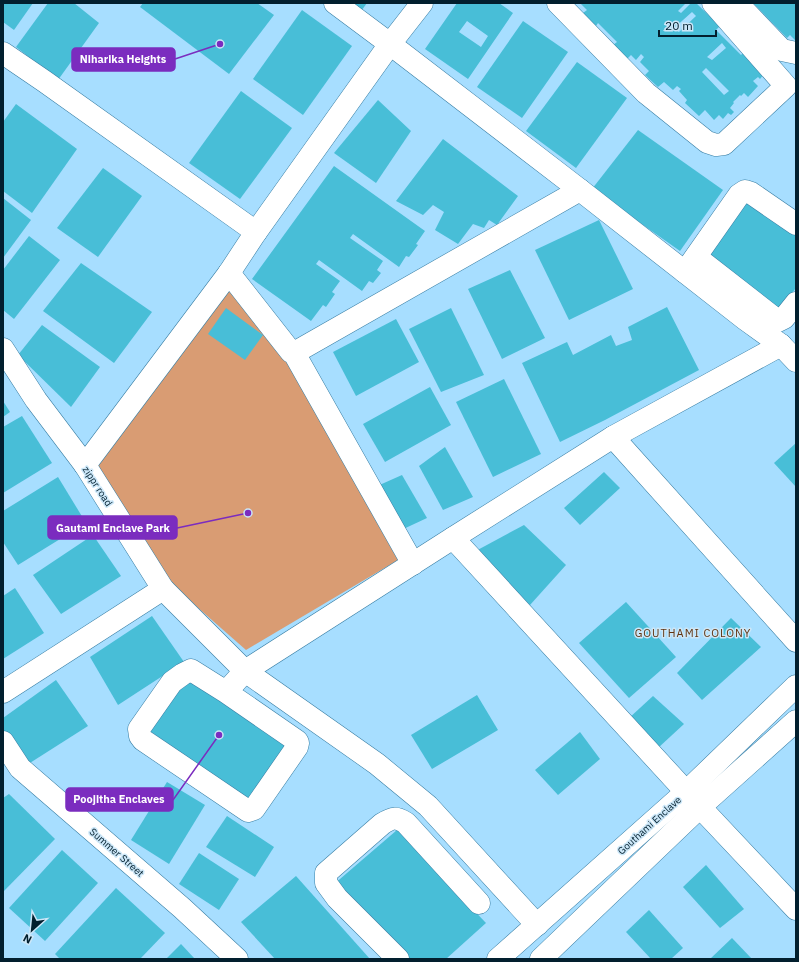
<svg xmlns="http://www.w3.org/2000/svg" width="799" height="962" font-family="'IBM Plex Sans',sans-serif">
<rect width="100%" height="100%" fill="#a7deff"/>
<path fill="#d99c73" d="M231,287l53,69 114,204 -152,90 -74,-65 -78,-119z"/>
<g fill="#48bed7" fill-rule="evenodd">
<path d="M3,3h30l-19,27 -11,-8z"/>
<path d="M48,3h26l25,20 -41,57 -42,-33z"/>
<path d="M143,3h114l17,12 -45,59 -89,-67z"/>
<path d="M344,3h23l-8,11z"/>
<path d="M457,3h42l14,10 -45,66 -43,-30zM467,21l21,15 -7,11 -22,-15z"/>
<path d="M580,3h106l-8,8 3,2 10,-10h5l24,23 -4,4 25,25 2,-2 21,21 -4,5 -2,-2 -5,4 5,5 -10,11 -4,-4 -3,3 -1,-1 -7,7 1,1 -4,5 4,4 -3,3 -3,-2 -5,6 -4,-4 -5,5 -9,-10 -6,6 -14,-13 2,-3 -8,-9 2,-2 -4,-3 -4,4 -9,-8 -6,5 -13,-12 4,-4 -9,-9 4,-5 -3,-3 -5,6 -5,-5 -4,4 -14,-14 4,-3 -19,-19 -2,3 -13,-13 4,-3zM692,12l4,4 -17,16 -6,-3zM722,43l4,5 -14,12 -5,-3zM706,68l23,23 -5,4 -22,-23z"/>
<path d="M753,3h43v38l-6,-6 -3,3z"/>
<path d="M302,10l50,36 -49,69 -50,-36z"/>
<path d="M523,21l45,31 -46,66 -45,-31z"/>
<path d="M577,62l50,36 -51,70 -50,-37z"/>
<path d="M241,91l51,37 -52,71 -51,-36z"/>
<path d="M378,100l33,31 -35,52 -42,-30z"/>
<path d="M16,104l61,45 -45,64 -29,-22v-69z"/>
<path d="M638,130l85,60 -43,61 -88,-62z"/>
<path d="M443,139l75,57 -21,29 -8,-5 -5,8 -11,-4 -15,20 -23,-14 9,-18 -11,-7 -10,10 -27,-14z"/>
<path d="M334,166l91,65 -9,13 2,1 -9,12 -3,-1 -7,11 -46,-33 -3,4 33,23 -6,9 4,3 -8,10 -4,-2 -7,10 -43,-31 -3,4 24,17 -8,11 3,2 -9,13 -3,-2 -12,16 -59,-42z"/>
<path d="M103,168l39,28 -44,61 -41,-29z"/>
<path d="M748,197l48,37v54l-20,24 -71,-53z"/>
<path d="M3,198l28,22 -28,38z"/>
<path d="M599,220l34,69 -64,31 -34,-70z"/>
<path d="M29,236l31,24 -46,59 -11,-9v-40z"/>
<path d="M81,263l71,49 -38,51 -71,-52z"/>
<path d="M510,270l35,68 -43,21 -34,-70z"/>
<path d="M667,307l32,63 -94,50 -45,22 -38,-79 45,-21 6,13 38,-20 5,11 16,-6 -4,-13z"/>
<path d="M226,308l37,27 -18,25 -37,-26z"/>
<path d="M451,308l33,67 -43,17 -32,-63z"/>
<path d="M396,319l23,43 -63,34 -23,-44z"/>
<path d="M42,325l58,42 -29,40 -53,-52z"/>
<path d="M504,379l37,75 -48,23 -37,-75z"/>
<path d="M430,387l21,38 -66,37 -22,-38z"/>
<path d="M3,401l7,11 -7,5z"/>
<path d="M22,416l30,47 -49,30v-66z"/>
<path d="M796,443v44l-22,-24z"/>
<path d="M445,447l28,50 -30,13 -24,-44z"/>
<path d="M604,472l16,16 -40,37 -16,-17z"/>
<path d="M402,475l25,43 -30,14 -22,-45z"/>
<path d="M58,477l28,46 -68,42 -15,-23v-31z"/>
<path d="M524,525l42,40 -36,40 -58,-52z"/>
<path d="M93,535l28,41 -60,38 -28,-39z"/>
<path d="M15,588l29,45 -41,26v-63z"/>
<path d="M626,602l50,55 -47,41 -50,-55z"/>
<path d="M152,616l32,46 -66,43 -28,-48z"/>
<path d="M731,618l30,29 -59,53 -25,-27z"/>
<path d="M193,672l101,70 -43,60 -107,-75z"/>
<path d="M56,680l32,46 -66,42 -19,-32v-18z"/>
<path d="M477,695l21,35 -66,39 -21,-34z"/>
<path d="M653,696l31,28 -26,24 -30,-29z"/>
<path d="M580,732l20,27 -42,36 -23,-25z"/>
<path d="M167,782l38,23 -36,59 -38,-24z"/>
<path d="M9,794l46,45 -52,53v-94z"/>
<path d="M227,816l47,31 -19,30 -49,-30z"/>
<path d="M397,830l89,93 -40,36h-42l-71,-74z"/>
<path d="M62,850l36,33 -53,58 -36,-33z"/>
<path d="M199,853l40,26 -20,31 -40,-26z"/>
<path d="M706,865l38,44 -24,19 -37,-41z"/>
<path d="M296,876l74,83h-95l-34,-37z"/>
<path d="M116,888l49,45 -25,26h-80l-5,-5z"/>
<path d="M649,910l34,38 -12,11h-20l-25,-27z"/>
<path d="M732,938l20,21h-42z"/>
<path d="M181,944l14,15h-29z"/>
</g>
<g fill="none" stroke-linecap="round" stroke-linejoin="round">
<defs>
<g id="minor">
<path d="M335,3l55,41 190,146 165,129 36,26 15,16"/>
<path d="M558,3l88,90 61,49 9,3 8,-1 62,-58 -73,-83"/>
<path d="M737,3l45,47 14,3"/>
<path d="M3,53l41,28 212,151"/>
<path d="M696,257l82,64 6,-3 12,-15"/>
<path d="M685,272l54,-77 6,-4 6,2 45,31"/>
<path d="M229,273l62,79 3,1 119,211"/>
<path d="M3,349l33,51 49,65 78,124 82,82 132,93 51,42 109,119"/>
<path d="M294,353l286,-163"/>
<path d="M613,437l183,204"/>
<path d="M85,465l144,-192 27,-41 134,-188 32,-41"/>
<path d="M453,538l247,269 96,102"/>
<path d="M3,692l160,-103"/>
<path d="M226,692l-35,-22 -8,4 -11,8 -33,47 1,7 3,4 105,71 6,-2 43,-62 1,-4 -1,-2 -71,-49 19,-21 208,-133 160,-101 168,-92"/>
<path d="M3,742l17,26 162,140 55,51"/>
<path d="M398,959l-61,-61 -11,-15v-10l56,-49c11,-7 14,-7 24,-1l73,80"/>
<path d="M498,959l188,-167 110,-106"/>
<path d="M541,959l159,-152 96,-86"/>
</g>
</defs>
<use href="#minor" stroke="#387ea4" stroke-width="23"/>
<use href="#minor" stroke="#fff" stroke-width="22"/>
</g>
<g text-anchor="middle" stroke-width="3" stroke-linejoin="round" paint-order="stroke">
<g font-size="10" fill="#021f2e" stroke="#cce7f8">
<text transform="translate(98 486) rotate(57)" y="4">zippr road</text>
<text transform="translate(649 825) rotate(-42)" y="4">Gouthami Enclave</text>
<text transform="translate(117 852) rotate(41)" y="4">Summer Street</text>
</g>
<g font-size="11" letter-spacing="1" fill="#60330f" stroke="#cce7f8">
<text x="693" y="637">GOUTHAMI COLONY</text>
</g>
</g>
<path fill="none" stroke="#7b2cbf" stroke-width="1.5" d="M220 44L175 59M248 513L177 528M219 735L173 800"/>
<g fill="#7b2cbf" stroke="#cce7f8" stroke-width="1.5">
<circle cx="220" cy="44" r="4"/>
<circle cx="248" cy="513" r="4"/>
<circle cx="219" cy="735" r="4"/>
</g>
<g fill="#7b2cbf" stroke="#7b2cbf" stroke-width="1.5">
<rect x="72" y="48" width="103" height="23" rx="4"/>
<rect x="48" y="516" width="129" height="23" rx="4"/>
<rect x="66" y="788" width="107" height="23" rx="4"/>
</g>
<g font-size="11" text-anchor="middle" font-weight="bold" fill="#fff">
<text x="123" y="63">Niharika Heights</text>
<text x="113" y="532">Gautami Enclave Park</text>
<text x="119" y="803">Poojitha Enclaves</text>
</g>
<rect width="799" height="962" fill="none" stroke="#021f2e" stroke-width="8"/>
<g transform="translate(32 930) rotate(207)" stroke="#cce7f8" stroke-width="3" paint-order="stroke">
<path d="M0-3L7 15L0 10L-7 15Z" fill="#021f2e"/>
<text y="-6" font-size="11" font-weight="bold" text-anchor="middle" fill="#021f2e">N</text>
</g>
<path d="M659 30v6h57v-6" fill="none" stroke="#021f2e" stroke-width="2"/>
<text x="665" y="30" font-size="12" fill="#021f2e" stroke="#cce7f8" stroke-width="3" paint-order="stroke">20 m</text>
</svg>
